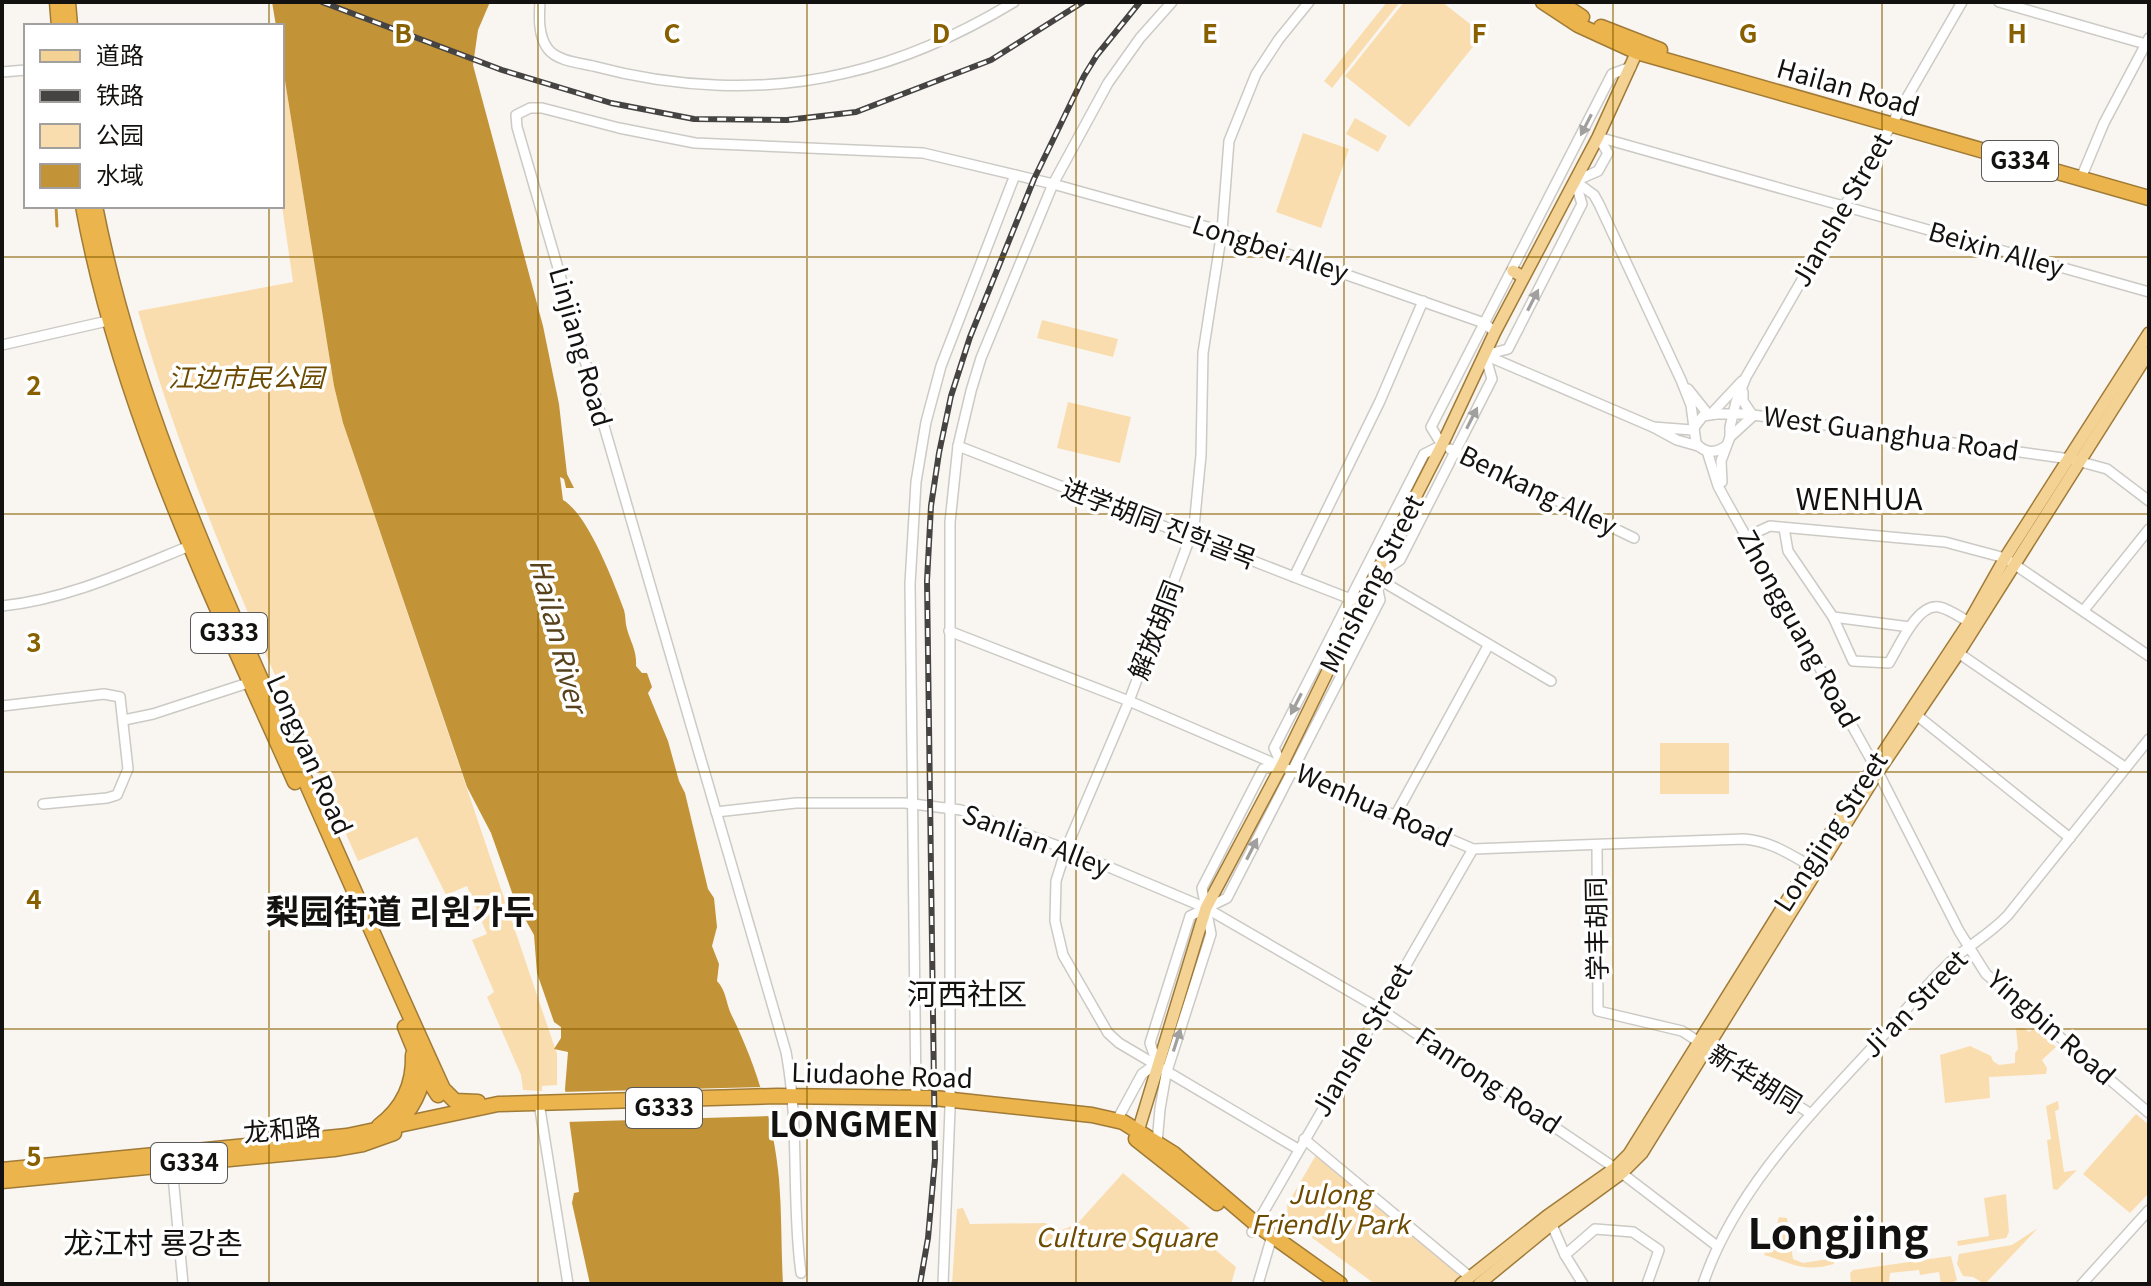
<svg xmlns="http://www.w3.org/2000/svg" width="2151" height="1286" font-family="Georgia,'Noto Sans SC','Noto Sans KR',serif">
<rect width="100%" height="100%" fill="#f9f6f2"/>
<g fill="#faddaf">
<path d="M1387,2h13l-68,86 -8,-7z"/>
<path d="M1404,2h38l41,32 -74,93 -64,-51z"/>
<path d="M282,62l52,324 9,37 214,631v31l-15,1v5l-19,-1 -2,-15 -34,-78 7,-5 -22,-52 15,-6 -20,-48 -21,9 -29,-58 -59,24c-80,-180 -166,-360 -220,-550l155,-29 -11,-76z"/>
<path d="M1355,118l32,18 -9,16 -32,-18z"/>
<path d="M1303,133l46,16 -28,79 -45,-16z"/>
<path d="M1042,320l76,19 -5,18 -76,-19z"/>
<path d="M1068,402l63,15 -11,46 -63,-15z"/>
<rect x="1660" y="743" width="69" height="51"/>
<path d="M2016,1028h8l5,4 5,-4 22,19 -14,13 5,8 -1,6 -57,3 1,21 -45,5 -5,-48 30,-9 21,10 2,5 6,4 16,-2v-10l3,-4z"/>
<path d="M2058,1101l1,8 -4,2 9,61 13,-2 -20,20 -4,-1 -6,-49 4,-1 -5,-33z"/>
<path d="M2136,1114l13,11v68l-19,20 -47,-39z"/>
<path d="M1316,1155l148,122 -7,7h-82l-87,-64 -1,-15z"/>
<path d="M1123,1173l113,94 -5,17h-279l5,-75 6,-1 7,16 75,-1 17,7 15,-6z"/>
<path d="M2006,1194l3,38 -3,6 -48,8 -1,-5 32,-5 -5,-38z"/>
<path d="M1779,1217l8,1 6,41 10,4 31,-5v6c-30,9 -42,-1 -70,-9l4,-10 4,-1z"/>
<path d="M2038,1228l-53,56 -12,-7 -10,-1 -6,-12 2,-10 53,-9z"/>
<path d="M1951,1256l6,24 -7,4h-9l-2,-12 -19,3 -1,-5 -29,3 -1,11h-38l-1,-11 3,-3z"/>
</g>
<path fill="#c39338" d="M272,2h218l-12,28 -5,35 70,261 16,78 8,70 7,14h-8l-2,-9 -4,-2 3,23c25,14 51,83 61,110 2,7 1,13 3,19 4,14 10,22 9,37l6,7h5l5,14 -4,6 20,48 11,40 6,12 23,96 6,9 3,29 -5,19 7,18 -2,17c9,9 9,22 14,33 25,50 43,109 48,165 3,35 2,70 4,105h-193l-18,-81 2,-10 5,-1 -14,-103 3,-37 -14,-3 7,-11v-11l-7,-5 -17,-49 -3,-38 -19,-34 -24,-68 -24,-46 -124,-364 -9,-37 -52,-324v-36h-6z"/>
<path fill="#f9f6f2" d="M764,1087l7,29 -206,6 -4,-30z"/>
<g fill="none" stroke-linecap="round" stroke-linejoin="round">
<path stroke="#c39338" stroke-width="3" d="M56,206l1,20"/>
<defs>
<g id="minor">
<path d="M540,2c-1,15 -2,34 8,47 9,12 32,14 45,17 82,22 170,27 253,7 61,-14 115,-39 168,-71"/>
<path d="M1999,2l150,43"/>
<path d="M2,72l24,-2"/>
<path d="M1598,137l551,155"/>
<path d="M2081,178l23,-55 45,-85"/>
<path d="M1575,181l19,14 5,9 82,176 10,25 5,38c8,10 19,11 30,3"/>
<path d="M1575,181l23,-10 10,-18 -10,-16"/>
<path d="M2,345l114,-26"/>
<path d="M1485,355l23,-6 74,-145 -7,-23"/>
<path d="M1485,355l168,72"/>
<path d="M1688,389l20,25"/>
<path d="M1711,414h35l324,45 37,10 42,32"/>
<path d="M1711,414l31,-33"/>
<path d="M1730,437l23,-21 -10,-15v-9"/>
<path d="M1442,445l-11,-18 181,-353 19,-7"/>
<path d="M958,446l403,157"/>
<path d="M1698,446l-21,-6 -24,-13 39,3 11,-14 13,-2"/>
<path d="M1450,449l184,89"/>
<path d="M1707,451l11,35 7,13 153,273 81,159 27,43 163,139"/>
<path d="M1722,482l-1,-21 9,-24v-10l6,-25 10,-25 216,-375"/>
<path d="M1784,528l4,23 45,66 20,44 36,2c10,-16 28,-60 50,-56 10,2 21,10 30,15"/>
<path d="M1746,537l24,-11 175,16 60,16 144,98"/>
<path d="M1376,576l24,-16 92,-181 -7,-24"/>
<path d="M1294,577l86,-176 43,-100"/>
<path d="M1375,577l176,104"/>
<path d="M2,606c67,-7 128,-36 190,-61"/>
<path d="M2084,610l65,-81"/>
<path d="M1833,617l77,10"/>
<path d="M949,631l180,70 344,148 271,-10c27,2 47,16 70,29"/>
<path d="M1954,650l172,118"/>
<path d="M2,706l102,-12 16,3 8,72 -11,26 -10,3 -64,6"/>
<path d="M1914,713l156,125"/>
<path d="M124,720l29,-6 98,-32"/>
<path d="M1282,765l-8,-17 150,-294 18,-9"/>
<path d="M716,812l80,-9h109l56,7 105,39 140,59 174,101 235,159 102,78"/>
<path d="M1395,816l93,-170"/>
<path d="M1597,846l1,165 84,20 129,83"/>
<path d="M1157,1063l-7,-20 40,-127 37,-18 153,-298 -5,-23"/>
<path d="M916,1097l-6,-513 6,-102 10,-60 15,-56 74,-191"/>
<path d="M539,1103l29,181"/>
<path d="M1117,1120l25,-46 15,-11"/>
<path d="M1304,1139l166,138"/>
<path d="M1157,1143l3,-34 6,-35 45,-140 -9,-46 61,-119 19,-4"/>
<path d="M1298,1149l-179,-106 -11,-10 -45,-78 -8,-34 1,-40 10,-32 63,-148 65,-174 7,-72 2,-102 19,-122 7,-90 27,-67 23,-35 30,-37"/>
<path d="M172,1165l11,119"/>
<path d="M1549,1218l16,37 18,29"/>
<path d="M1252,1232l221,-383"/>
<path d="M1565,1255l30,-26 38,3 26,18 -12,34"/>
<path d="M801,1273c-10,-73 -1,-147 -15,-221l-269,-925 -1,-12 14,-7h12l77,20 76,15 228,10 130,31 169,47 262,92 11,9"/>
<path d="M943,1284l7,-175v-587l8,-76 13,-55 10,-33 72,-174 55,-101 32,-45 32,-36"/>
<path d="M1258,1284l14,-48"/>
<path d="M1703,1284c32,-96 111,-173 178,-246 24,-26 47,-57 75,-81 17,-14 36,-25 52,-42l141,-176"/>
<path d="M2082,1284l67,-74"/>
</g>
<g id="major">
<path d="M1513,271l10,6"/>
<path d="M1136,1138l70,-230 76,-143 79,-162 81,-158 53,-113 103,-195 42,-92"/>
<path d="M1461,1284l86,-68 68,-48 14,-14 180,-289 160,-243 36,-64 144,-225"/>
<path d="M1479,1284l73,-60 70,-51 20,-20 236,-381 80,-118 191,-302"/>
</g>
<g id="highway">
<path d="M57,2l2,24"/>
<path d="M68,2l2,24"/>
<path d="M1543,2l35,23 59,27 512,146"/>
<path d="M1559,2l23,15"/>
<path d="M1601,27l59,23"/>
<path d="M83,206c37,203 129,390 212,576"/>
<path d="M95,206c35,178 105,336 178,501 56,127 112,255 170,382l12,12 23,1"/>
<path d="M405,1027l19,46 14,22"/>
<path d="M379,1126c23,-17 35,-42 34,-71"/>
<path d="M394,1127c17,-16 28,-36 30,-59"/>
<path d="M1136,1139l81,64"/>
<path d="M2,1170l345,-34 151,-32 279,-8 157,2 158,17 31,7 51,32 82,70 84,60"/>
<path d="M2,1181l332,-32 29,-5 31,-11"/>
</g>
</defs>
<use href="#minor" stroke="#cccac5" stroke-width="12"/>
<use href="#major" stroke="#a07b37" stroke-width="14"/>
<use href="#highway" stroke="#a07b37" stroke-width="17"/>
<use href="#minor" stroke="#fff" stroke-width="9"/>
<use href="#major" stroke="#f4d294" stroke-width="11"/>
<use href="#highway" stroke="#ecb44c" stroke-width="14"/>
<defs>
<g id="rail">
<path d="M322,2l180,68 109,33 83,16 93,1 69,-8 135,-52 92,-58"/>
<path d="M920,1284l8,-46 7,-79 -8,-578 4,-75 8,-53 12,-57 19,-59 64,-158 50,-103 13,-21 43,-53"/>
</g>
</defs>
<use href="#rail" stroke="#464442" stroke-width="6"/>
<use href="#rail" stroke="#fff" stroke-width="3" stroke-dasharray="9" stroke-linecap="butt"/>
</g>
<defs><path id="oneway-solid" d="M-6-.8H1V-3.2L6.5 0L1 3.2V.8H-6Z" transform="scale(2)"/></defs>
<g fill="#a1a09f">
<use href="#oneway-solid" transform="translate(1586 125) rotate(117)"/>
<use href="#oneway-solid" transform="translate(1533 300) rotate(-63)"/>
<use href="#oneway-solid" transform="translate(1472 418) rotate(-63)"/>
<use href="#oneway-solid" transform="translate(1296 704) rotate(117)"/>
<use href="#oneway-solid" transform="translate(1252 849) rotate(-63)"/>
<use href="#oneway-solid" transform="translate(1177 1040) rotate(-72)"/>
</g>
<path fill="none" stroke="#896000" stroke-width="2" stroke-opacity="0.55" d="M269,2v24M538,2v1282M807,2v1282M1076,2v1282M1344,2v1282M1613,2v1282M1882,2v1282M269,206v1078M2,257h2147M2,514h2147M2,772h2147M2,1029h2147"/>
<g text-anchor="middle" stroke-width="7" stroke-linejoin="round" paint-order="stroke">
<g fill="#fff" stroke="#5a5958" stroke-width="2">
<rect x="1982" y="141" width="76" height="40" rx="6"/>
<rect x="191" y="613" width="76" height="40" rx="6"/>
<rect x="626" y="1088" width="76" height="40" rx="6"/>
<rect x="151" y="1143" width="76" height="40" rx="6"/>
</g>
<g font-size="24" font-weight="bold" fill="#131210">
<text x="2020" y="169">G334</text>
<text x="229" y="641">G333</text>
<text x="664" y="1116">G333</text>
<text x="189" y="1171">G334</text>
</g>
<g font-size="26" fill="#131210" stroke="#fff">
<text transform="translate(1848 88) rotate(16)" y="9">Hailan Road</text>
<text transform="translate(1842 210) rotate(-60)" y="9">Jianshe Street</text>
<text transform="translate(1270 249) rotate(18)" y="9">Longbei Alley</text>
<text transform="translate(1996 250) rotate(16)" y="9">Beixin Alley</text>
<text transform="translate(580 347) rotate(74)" y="9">Linjiang Road</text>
<text transform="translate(1891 434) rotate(8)" y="9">West Guanghua Road</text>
<text transform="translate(1538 491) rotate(26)" y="9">Benkang Alley</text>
<text transform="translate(1159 524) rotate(21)" y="9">进学胡同 진학골목</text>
<text transform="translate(1372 584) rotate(-63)" y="9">Minsheng Street</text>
<text transform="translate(1798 629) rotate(61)" y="9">Zhongguang Road</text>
<text transform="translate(1156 630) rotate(-69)" y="9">解放胡同</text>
<text transform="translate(309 755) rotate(66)" y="9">Longyan Road</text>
<text transform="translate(1374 806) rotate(24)" y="9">Wenhua Road</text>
<text transform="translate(1831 832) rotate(-57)" y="9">Longjing Street</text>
<text transform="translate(1036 841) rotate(21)" y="9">Sanlian Alley</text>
<text transform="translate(1597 929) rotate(-91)" y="9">学丰胡同</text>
<text transform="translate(1915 1004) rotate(-46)" y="9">Ji'an Street</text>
<text transform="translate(2051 1028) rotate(41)" y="9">Yingbin Road</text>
<text transform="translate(1362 1040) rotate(-60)" y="9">Jianshe Street</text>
<text transform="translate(882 1076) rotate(2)" y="9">Liudaohe Road</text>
<text transform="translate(1755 1079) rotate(32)" y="9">新华胡同</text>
<text transform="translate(1488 1081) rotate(34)" y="9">Fanrong Road</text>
<text transform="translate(282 1130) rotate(-5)" y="9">龙和路</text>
</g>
<g font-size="26" font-style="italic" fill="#6d4c02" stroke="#fff">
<text x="246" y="387">江边市民公园</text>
<text x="1330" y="1204">Julong<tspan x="1330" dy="30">Friendly Park</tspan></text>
<text x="1126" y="1247">Culture Square</text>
</g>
<g font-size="28" font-style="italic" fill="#56411c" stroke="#fff">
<text transform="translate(558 635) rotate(76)" y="10">Hailan River</text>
</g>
<g font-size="30" fill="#131210" stroke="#fff">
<text x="1859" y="510">WENHUA</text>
<text x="967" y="1005">河西社区</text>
<text x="153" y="1254">龙江村 룡강촌</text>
</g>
<g font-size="34" font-weight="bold" fill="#131210" stroke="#fff">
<text x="400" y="924">梨园街道 리원가두</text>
<text x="854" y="1137">LONGMEN</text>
</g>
<g font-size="42" font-weight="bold" fill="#131210" stroke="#fff">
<text x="1838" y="1249">Longjing</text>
</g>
</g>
<g font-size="26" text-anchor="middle" font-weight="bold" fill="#896000" stroke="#fff" stroke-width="7" stroke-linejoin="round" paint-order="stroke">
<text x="403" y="43">B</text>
<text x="672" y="43">C</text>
<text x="941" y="43">D</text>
<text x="1210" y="43">E</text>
<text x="1479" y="43">F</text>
<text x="1748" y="43">G</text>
<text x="2017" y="43">H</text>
<text x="34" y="395">2</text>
<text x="34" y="652">3</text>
<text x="34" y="909">4</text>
<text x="34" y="1166">5</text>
</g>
<rect width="2151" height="1286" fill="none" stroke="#131210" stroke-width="8"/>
<rect x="24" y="24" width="260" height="184" fill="#ffffff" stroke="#a1a09f" stroke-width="2"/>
<rect x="40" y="50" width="40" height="12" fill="#f4d294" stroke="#a1a09f" stroke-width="2"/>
<text x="96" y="64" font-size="24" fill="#131210">道路</text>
<rect x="40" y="90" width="40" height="12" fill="#464442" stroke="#a1a09f" stroke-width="2"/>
<text x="96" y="104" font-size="24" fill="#131210">铁路</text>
<rect x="40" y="124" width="40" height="24" fill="#faddaf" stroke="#a1a09f" stroke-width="2"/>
<text x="96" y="144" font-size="24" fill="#131210">公园</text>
<rect x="40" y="164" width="40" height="24" fill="#c39338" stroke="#a1a09f" stroke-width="2"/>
<text x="96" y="184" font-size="24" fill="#131210">水域</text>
</svg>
